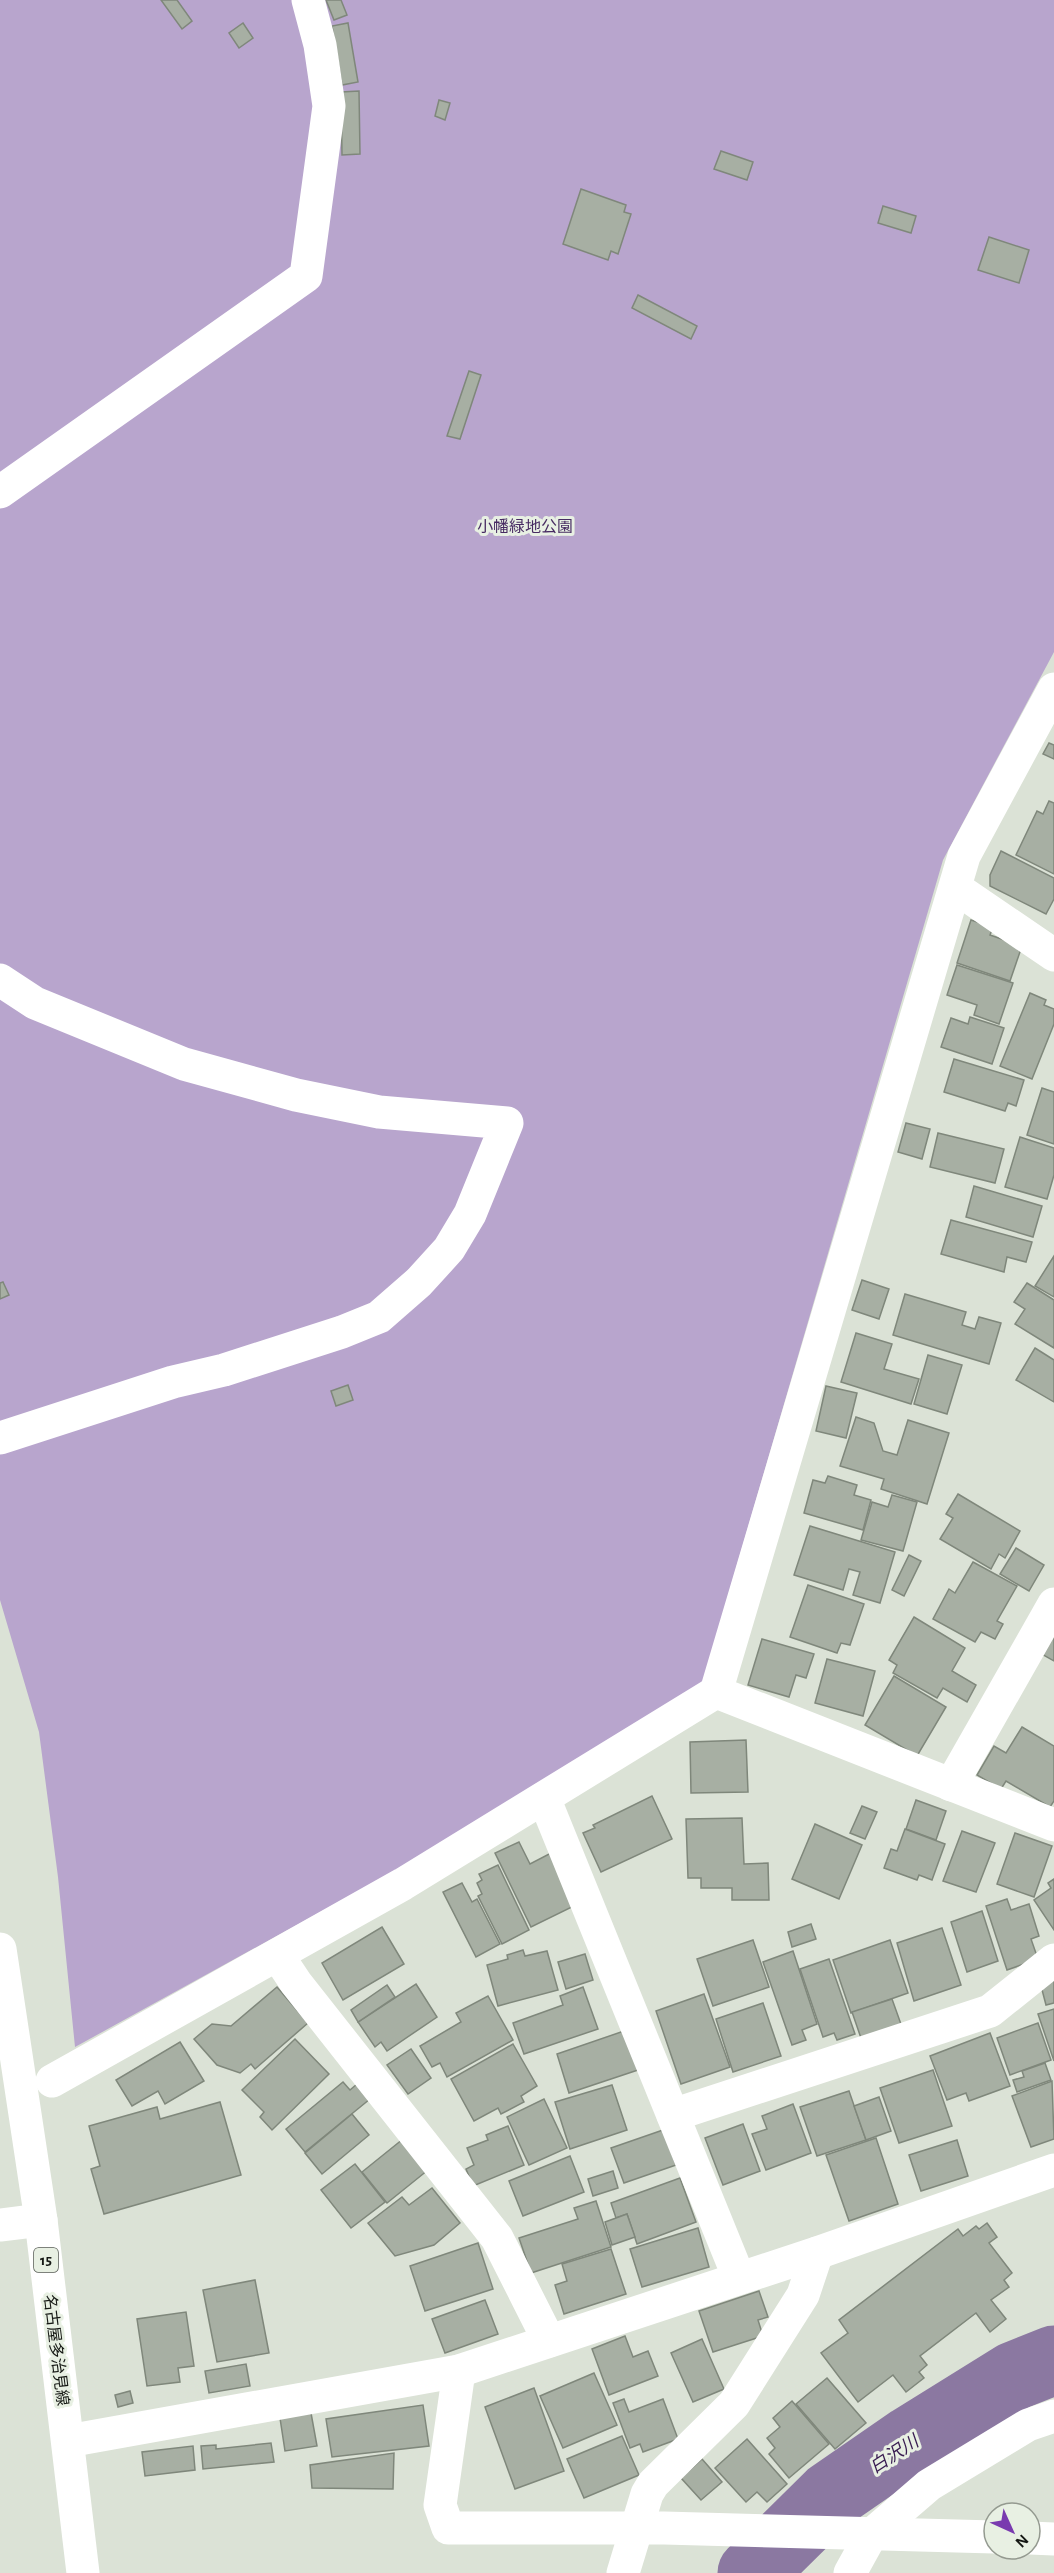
<svg xmlns="http://www.w3.org/2000/svg" width="1054" height="2573" font-family="'Alegreya Sans','Noto Sans JP',sans-serif">
<rect width="100%" height="100%" fill="#dbe2d6"/>
<path fill="#b8a5cd" d="M0,0h1054v652l-111,208 -247,845 -621,342 -17,-170 -19,-145 -39,-132z"/>
<g fill="none" stroke-linecap="round" stroke-linejoin="round">
<path stroke="#8b78a1" stroke-width="69" d="M752,2573l78,-77 81,-56 103,-64 40,-16"/>
</g>
<g fill="#a7afa3" stroke="#7f877b" stroke-width="1.5">
<path d="M161,0h16l15,21 -10,8z"/>
<path d="M326,0h15l6,15 -13,5z"/>
<path d="M243,23l10,15 -14,10 -10,-15z"/>
<path d="M348,23l10,59 -16,3 -10,-59z"/>
<path d="M359,91l1,63 -18,1 -1,-63z"/>
<path d="M439,100l11,3 -5,17 -10,-4z"/>
<path d="M721,151l32,11 -6,18 -33,-11z"/>
<path d="M581,189l45,16 -2,7 7,2 -13,40 -7,-3 -3,9 -45,-16z"/>
<path d="M883,206l33,10 -5,17 -33,-10z"/>
<path d="M989,237l40,13 -10,33 -41,-13z"/>
<path d="M638,295l59,31 -6,13 -59,-31z"/>
<path d="M469,371l12,4 -21,64 -13,-3z"/>
<path d="M1049,743l5,2v14l-11,-5z"/>
<path d="M1049,801l5,2v71l-38,-19 21,-44 6,3z"/>
<path d="M1001,851l53,27v21l-8,15 -56,-28v-11z"/>
<path d="M971,920l22,7 -3,8 32,11 -12,35 -53,-18z"/>
<path d="M957,965l56,18 -14,41 -25,-9 3,-10 -30,-10z"/>
<path d="M1030,993l16,7 -2,5 10,4v15l-22,55 -32,-13z"/>
<path d="M970,1017l34,11 -12,36 -51,-17 10,-29 17,6z"/>
<path d="M954,1059l70,21 -8,26 -8,-3 -3,8 -61,-19z"/>
<path d="M1042,1088l12,4v52l-27,-9z"/>
<path d="M906,1123l24,6 -8,30 -24,-7z"/>
<path d="M938,1133l66,16 -9,34 -65,-16z"/>
<path d="M1020,1137l34,11v27l-7,24 -42,-12z"/>
<path d="M974,1186l68,20 -9,31 -67,-20z"/>
<path d="M951,1220l81,22 -6,20 -19,-5 -3,15 -63,-18z"/>
<path d="M1054,1256v41l-19,-11z"/>
<path d="M862,1280l27,9 -10,30 -27,-9z"/>
<path d="M3,1282l6,13 -9,4v-16z"/>
<path d="M1027,1283l27,17v48l-39,-24 10,-15 -11,-7z"/>
<path d="M905,1294l61,18 -4,13 13,4 4,-12 22,6 -12,41 -96,-29z"/>
<path d="M856,1333l36,11 -8,25 35,10 -8,25 -70,-22z"/>
<path d="M1035,1348l19,12v42l-38,-22z"/>
<path d="M928,1355l34,10 -15,49 -33,-10z"/>
<path d="M348,1385l5,15 -17,6 -5,-15z"/>
<path d="M826,1386l31,7 -11,45 -30,-7z"/>
<path d="M856,1417l18,6 9,28 14,4 11,-35 41,13 -22,71 -46,-15 3,-10 -44,-13z"/>
<path d="M828,1476l29,9 -3,10 17,5 -8,30 -59,-17 9,-33 12,3z"/>
<path d="M958,1494l62,37 -15,27 -6,-4 -8,15 -51,-30 13,-21 -7,-4z"/>
<path d="M892,1495l25,7 -14,49 -42,-11 11,-38 16,5z"/>
<path d="M810,1526l85,26 -15,51 -27,-8 7,-23 -11,-3 -6,21 -49,-15z"/>
<path d="M1016,1548l28,17 -15,26 -29,-17z"/>
<path d="M909,1555l12,6 -17,35 -12,-6z"/>
<path d="M973,1562l44,24 -20,35 6,3 -8,15 -14,-7 -6,10 -42,-23 16,-30 6,4z"/>
<path d="M808,1585l56,19 -14,41 -9,-2 -4,10 -47,-16z"/>
<path d="M914,1617l51,31 -13,23 24,14 -9,17 -24,-14 -6,10 -44,-25 4,-8 -8,-5z"/>
<path d="M1054,1622v39l-16,-9z"/>
<path d="M762,1639l52,15 -8,24 -10,-3 -7,22 -41,-12z"/>
<path d="M827,1659l48,12 -12,45 -48,-13z"/>
<path d="M894,1676l52,31 -29,49 -52,-31z"/>
<path d="M1022,1727l32,19v55l-4,6 -44,-26 -5,8 -24,-14 17,-29 12,7z"/>
<path d="M746,1740l2,52 -57,1 -1,-51z"/>
<path d="M652,1796l20,43 -71,33 -18,-39 12,-5 -2,-3z"/>
<path d="M916,1800l30,11 -10,29 -30,-11z"/>
<path d="M862,1806l15,6 -12,27 -15,-6z"/>
<path d="M742,1818l2,46 24,-1 1,37h-37v-12h-31v-10h-13l-2,-59z"/>
<path d="M815,1824l47,21 -23,54 -47,-20z"/>
<path d="M905,1829l40,15 -13,36 -13,-5 -2,5 -33,-12 7,-19 6,2z"/>
<path d="M962,1831l33,12 -19,49 -33,-11z"/>
<path d="M1015,1833l37,13 -18,51 -37,-13z"/>
<path d="M519,1842l11,22 21,-11 25,52 -45,22 -36,-74z"/>
<path d="M498,1865l31,65 -27,14 -24,-48 4,-2 -5,-11 5,-3 -3,-6z"/>
<path d="M1054,1879v51l-20,-30 17,-12 -3,-5z"/>
<path d="M462,1883l10,19 5,-3 23,45 -24,13 -33,-65z"/>
<path d="M1007,1899l4,11 18,-6 10,32 -8,3 7,20 -31,11 -21,-64z"/>
<path d="M982,1911l16,50 -31,11 -16,-50z"/>
<path d="M811,1924l5,15 -24,8 -4,-15z"/>
<path d="M382,1927l22,37 -61,36 -21,-37z"/>
<path d="M942,1928l19,57 -47,16 -17,-58z"/>
<path d="M753,1940l16,47 -56,19 -16,-47z"/>
<path d="M890,1940l18,53 -57,20 -18,-53z"/>
<path d="M523,1950l2,6 22,-5 11,39 -60,16 -11,-41 21,-6 -1,-4z"/>
<path d="M793,1951l24,73 -15,6 4,10 -14,5 -29,-83z"/>
<path d="M585,1954l8,26 -27,9 -8,-27z"/>
<path d="M829,1959l26,75 -18,6 -3,-7 -11,4 -23,-68z"/>
<path d="M1054,1978v25l-8,2 -6,-23z"/>
<path d="M416,1984l21,33 -50,34 -6,-9 -6,5 -17,-25z"/>
<path d="M387,1985l8,12 -37,25 -7,-12z"/>
<path d="M277,1987l31,36 -53,46 -4,-5 -11,9 -23,-8 -23,-26 18,-15 19,2z"/>
<path d="M583,1987l15,42 -74,25 -11,-31 50,-18 -3,-9z"/>
<path d="M704,1994l26,73 -49,17 -25,-73z"/>
<path d="M488,1996l25,44 -66,37 -7,-14 -8,4 -12,-21 41,-24 -5,-9z"/>
<path d="M892,1999l10,28 -40,14 -10,-29z"/>
<path d="M763,2003l18,53 -48,16 -17,-53z"/>
<path d="M1054,2009v52l-16,-47z"/>
<path d="M1038,2023l13,37 -41,15 -13,-37z"/>
<path d="M624,2031l14,39 -69,23 -12,-39z"/>
<path d="M990,2033l20,53 -41,15 -3,-8 -19,7 -17,-44z"/>
<path d="M295,2039l34,35 -57,56 -12,-13 4,-5 -22,-22z"/>
<path d="M180,2042l24,39 -39,23 -7,-13 -26,15 -16,-26z"/>
<path d="M513,2044l24,42 -16,10 3,6 -23,12 -3,-6 -24,13 -23,-42z"/>
<path d="M411,2049l20,29 -23,16 -21,-29z"/>
<path d="M1045,2063l6,17 -34,12 -4,-12 11,-3 -2,-6z"/>
<path d="M933,2070l19,56 -53,17 -19,-55z"/>
<path d="M1052,2081l2,58 -23,8 -19,-51z"/>
<path d="M343,2082l7,8 7,-6 13,15 -65,53 -19,-23z"/>
<path d="M612,2085l15,45 -57,19 -15,-47z"/>
<path d="M849,2091l17,49 -49,16 -17,-49z"/>
<path d="M879,2097l12,34 -25,9 -12,-34z"/>
<path d="M544,2099l23,49 -38,17 -22,-48z"/>
<path d="M220,2102l21,73 -137,39 -13,-45 9,-3 -11,-40 68,-19 3,12z"/>
<path d="M793,2104l18,49 -45,17 -14,-36 15,-5 -5,-13z"/>
<path d="M352,2114l17,21 -47,39 -17,-21z"/>
<path d="M743,2124l17,47 -37,14 -18,-47z"/>
<path d="M508,2126l16,39 -51,21 -7,-17 8,-4 -7,-17 21,-8 -2,-5z"/>
<path d="M663,2130l13,35 -52,18 -13,-35z"/>
<path d="M876,2138l22,66 -49,17 -23,-66z"/>
<path d="M403,2139l25,31 -41,33 -25,-31z"/>
<path d="M957,2140l11,36 -47,15 -12,-36z"/>
<path d="M570,2156l14,36 -61,24 -14,-35z"/>
<path d="M355,2164l30,38 -34,26 -30,-38z"/>
<path d="M613,2171l5,17 -25,8 -5,-17z"/>
<path d="M680,2178l16,44 -59,22 -10,-30 -11,4 -5,-15z"/>
<path d="M432,2188l28,35 -26,22 -39,11 -27,-33 34,-26 7,8z"/>
<path d="M596,2201l15,46 -80,26 -12,-35 59,-19 -4,-11z"/>
<path d="M627,2214l8,23 -23,8 -7,-23z"/>
<path d="M987,2223l10,14 -8,6 23,30 -8,7 5,7 -18,13 15,19 -16,13 -14,-19 -56,43 7,9 -8,7 5,6 -18,14 -13,-17 -35,27 -37,-49 27,-20 -9,-13 119,-91 5,7 13,-10 3,3z"/>
<path d="M698,2228l11,39 -67,20 -12,-38z"/>
<path d="M478,2243l15,46 -68,22 -15,-45z"/>
<path d="M611,2249l15,45 -62,20 -9,-29 12,-4 -5,-17z"/>
<path d="M255,2280l14,73 -52,9 -14,-72z"/>
<path d="M759,2291l9,26 -10,3 5,16 -50,16 -14,-41z"/>
<path d="M485,2300l13,34 -53,19 -13,-34z"/>
<path d="M186,2312l8,54 -16,2 2,14 -33,4 -10,-67z"/>
<path d="M625,2336l8,21 15,-6 10,25 -49,19 -17,-46z"/>
<path d="M702,2339l22,50 -31,13 -22,-49z"/>
<path d="M246,2364l4,22 -41,7 -4,-22z"/>
<path d="M594,2373l23,52 -54,23 -23,-52z"/>
<path d="M827,2378l39,45 -31,26 -39,-45z"/>
<path d="M534,2388l30,83 -49,18 -30,-82z"/>
<path d="M130,2391l3,12 -15,4 -3,-12z"/>
<path d="M624,2399l5,13 34,-13 15,40 -35,13 -3,-8 -10,4 -17,-45z"/>
<path d="M792,2401l37,43 -40,34 -20,-24 6,-6 -8,-10 13,-11 -7,-9z"/>
<path d="M423,2405l6,41 -97,11 -6,-38z"/>
<path d="M311,2413l6,33 -32,5 -5,-33z"/>
<path d="M622,2436l17,39 -55,23 -17,-39z"/>
<path d="M747,2439l40,45 -20,18 -10,-10 -11,10 -31,-34z"/>
<path d="M271,2443l3,19 -71,7 -2,-23 15,-1v4z"/>
<path d="M193,2446l2,24 -50,6 -3,-24z"/>
<path d="M394,2453l-1,36 -81,-1 -2,-23z"/>
<path d="M702,2459l20,23 -21,18 -20,-22z"/>
</g>
<g fill="none" stroke-linecap="round" stroke-linejoin="round">
<g stroke="#fff" stroke-width="33">
<path d="M0,492l306,-216 23,-170 -9,-61 -12,-45"/>
<path d="M1054,689l-90,167 -248,836 338,133"/>
<path d="M956,888l98,67"/>
<path d="M0,980l35,23 149,61 112,31 83,17 128,11 -37,91 -21,35 -30,33 -40,35 -37,15 -118,38 -51,12 -173,56"/>
<path d="M951,1785l103,-181"/>
<path d="M544,1798l195,480"/>
<path d="M278,1956l18,27 201,255 52,103"/>
<path d="M52,2081l351,-197 313,-192"/>
<path d="M673,2115l317,-104 64,-51"/>
<path d="M0,2225l41,-5"/>
<path d="M459,2371l-19,134 8,23h216l330,9"/>
<path d="M68,2441l391,-70 358,-118 237,-83"/>
<path d="M1030,2538l24,1"/>
<path d="M623,2573l24,-79 6,-10 81,-80 69,-109 14,-42"/>
<path d="M850,2573l21,-38 58,-50 99,-60 26,-9"/>
</g>
<path stroke="#fff" stroke-width="33" d="M0,1949l41,271 42,353"/>
</g>
<g text-anchor="middle" stroke-width="6" stroke-linejoin="round" paint-order="stroke">
<rect fill="#e8f0e3" stroke="#545952" stroke-width="1.5" x="34" y="2248" width="24" height="24" rx="4.5"/>
<g font-size="15" font-weight="bold" fill="#151814">
<text x="46" y="2265">15</text>
</g>
<g font-size="16" fill="#472b62" stroke="#e8f0e3">
<text x="525" y="532">小幡緑地公園</text>
</g>
<g font-size="16" fill="#151814" stroke="#e8f0e3">
<text transform="translate(57 2350) rotate(83)" y="6">名古屋多治見線</text>
</g>
<g font-size="18" font-style="italic" fill="#381c51" stroke="#e8f0e3">
<text transform="translate(894 2454) rotate(-33)" y="6">白沢川</text>
</g>
</g>
<g transform="translate(1012 2531) rotate(135)"><circle r="28" fill="#e8f0e3" stroke="#949a90" stroke-width="1.5"/>
<path d="M0-4.5L10 22L0 15L-10 22Z" fill="#793aaf"/>
<text y="-9" font-size="16" font-weight="bold" text-anchor="middle" fill="#151814">N</text>
</g>
</svg>
